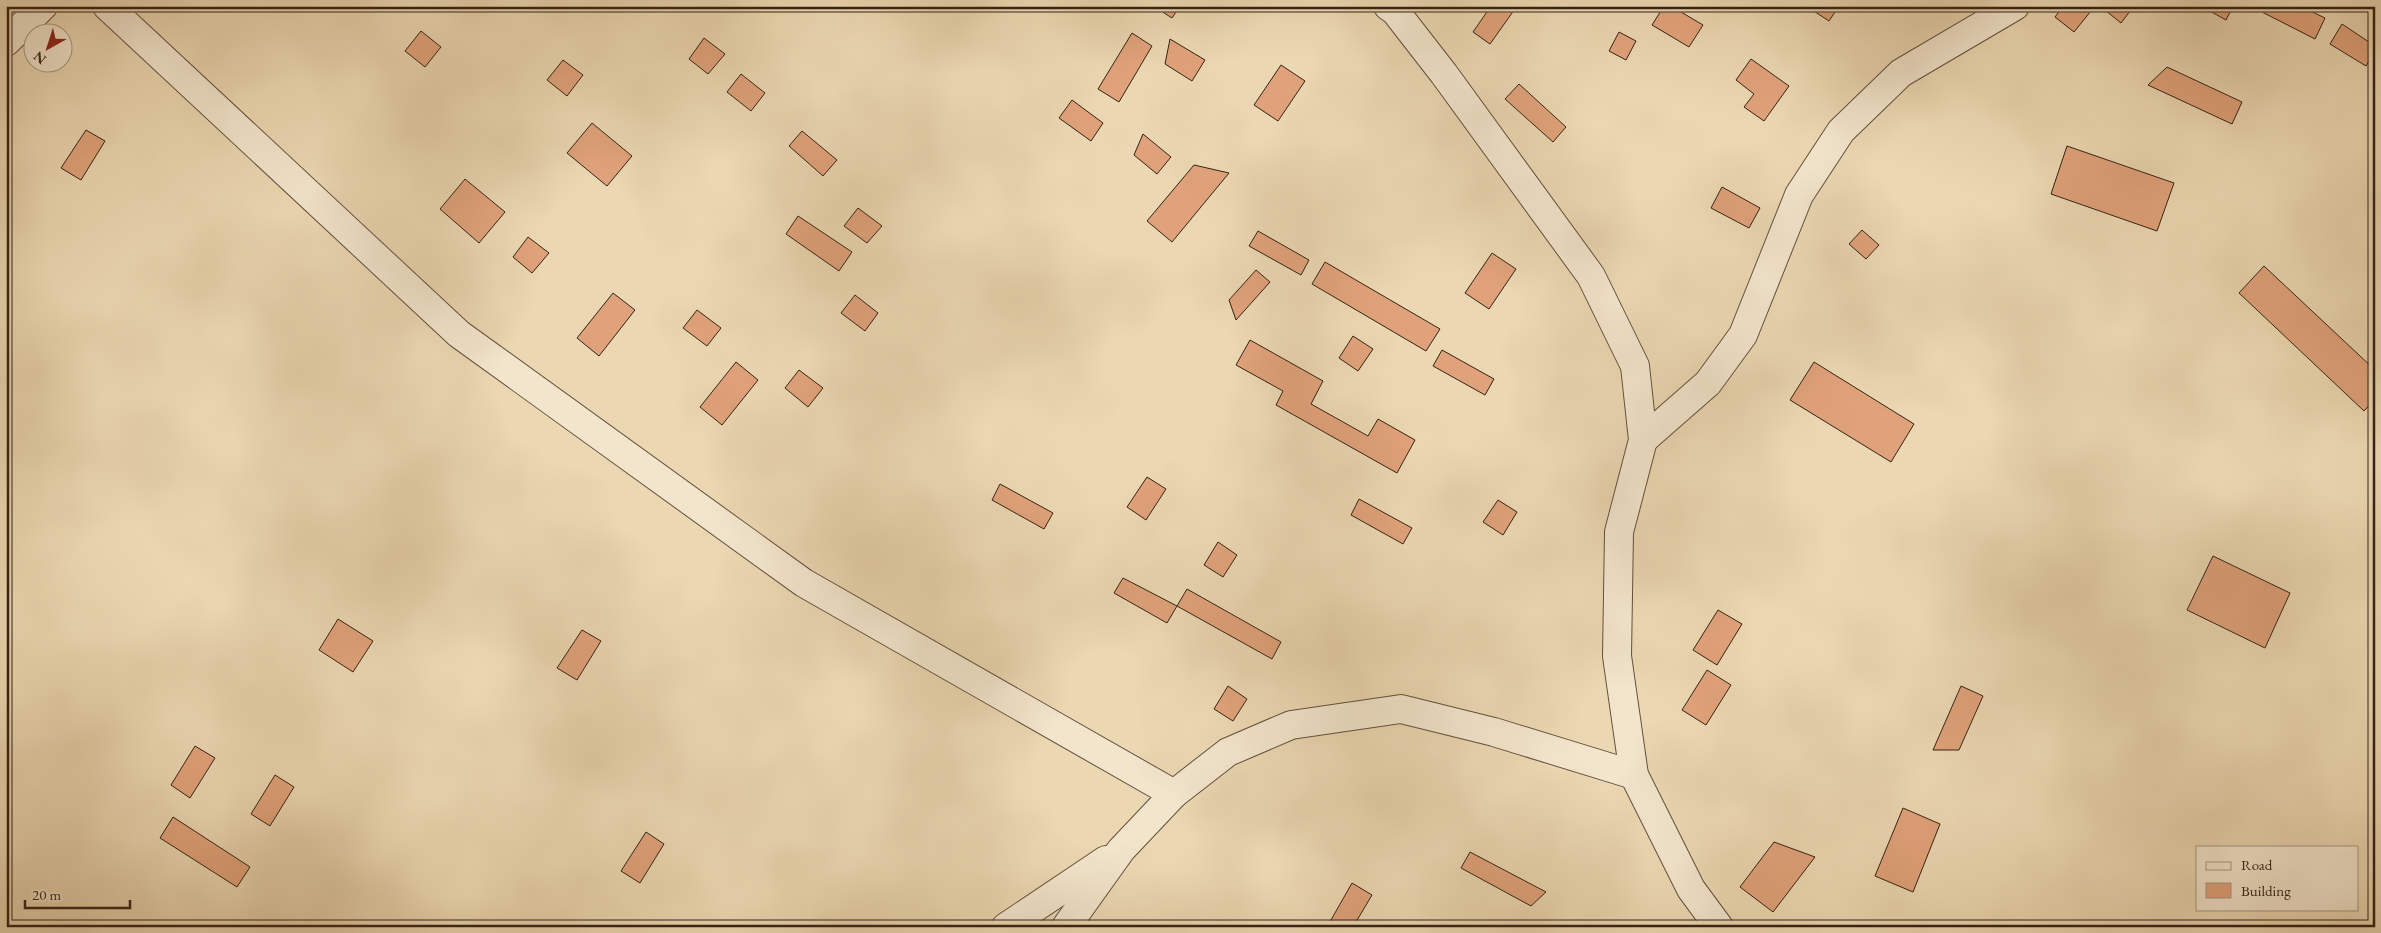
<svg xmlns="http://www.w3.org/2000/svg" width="2381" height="933" font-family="'EB Garamond',serif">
<rect width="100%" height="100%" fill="#ebd7b1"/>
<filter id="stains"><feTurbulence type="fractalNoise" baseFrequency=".004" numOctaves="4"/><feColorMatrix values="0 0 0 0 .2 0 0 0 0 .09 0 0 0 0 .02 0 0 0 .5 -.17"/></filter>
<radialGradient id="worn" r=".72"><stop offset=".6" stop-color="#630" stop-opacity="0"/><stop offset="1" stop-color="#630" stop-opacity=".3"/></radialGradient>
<g fill="#e0a27a" stroke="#342317">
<path d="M1164,6h16l-8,12 -11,-7z"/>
<path d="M1491,6h26l-27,38 -17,-12z"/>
<path d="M1664,6h7l32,19 -14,22 -37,-22z"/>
<path d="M1806,6h33l-10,15z"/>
<path d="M2063,6h32l-21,26 -19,-15z"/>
<path d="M2100,6h34l-13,17z"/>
<path d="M2210,6h23l-7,14 -18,-10z"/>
<path d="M2265,6h35l25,12 -10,21 -53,-27z"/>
<path d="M2342,24l33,22v5l-9,15 -36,-22z"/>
<path d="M421,31l20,16 -16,20 -20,-16z"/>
<path d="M1619,32l17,9 -10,19 -17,-9z"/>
<path d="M1132,33l20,13 -33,56 -21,-13z"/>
<path d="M704,38l21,16 -17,20 -19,-15z"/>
<path d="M1170,39l35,21 -13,21 -27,-17z"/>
<path d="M1751,59l38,27 -25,35 -20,-14 10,-13 -18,-14z"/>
<path d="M563,60l20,15 -16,21 -20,-16z"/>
<path d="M1281,65l24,16 -27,40 -24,-16z"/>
<path d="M2167,67l75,35 -10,22 -84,-39z"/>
<path d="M741,74l24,19 -14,18 -24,-19z"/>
<path d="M1519,84l47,43 -13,15 -48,-43z"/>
<path d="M1072,100l31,23 -12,18 -32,-23z"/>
<path d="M592,123l40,33 -25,30 -40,-33z"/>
<path d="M86,130l19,11 -24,39 -20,-12z"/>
<path d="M802,131l35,29 -14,16 -34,-30z"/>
<path d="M1143,134l28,23 -14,17 -23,-19z"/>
<path d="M2067,146l107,37 -17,48 -106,-37z"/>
<path d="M1194,165l35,8 -57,69 -25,-21z"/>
<path d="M465,179l40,33 -26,31 -39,-34z"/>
<path d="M1722,187l38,21 -11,20 -38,-20z"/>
<path d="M858,208l24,18 -15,17 -23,-17z"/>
<path d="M798,216l54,36 -13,19 -53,-37z"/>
<path d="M1862,230l17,15 -13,14 -17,-15z"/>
<path d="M1258,231l51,29 -8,15 -52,-29z"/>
<path d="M528,237l21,16 -17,20 -19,-16z"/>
<path d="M1492,253l24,16 -27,40 -24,-16z"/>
<path d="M1325,262l115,67 -14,22 -114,-67z"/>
<path d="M2264,266l111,104v29l-11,12 -125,-118z"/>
<path d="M1256,270l14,12 -34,38 -7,-20z"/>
<path d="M613,293l22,17 -36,46 -22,-18z"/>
<path d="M855,295l23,18 -13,18 -24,-18z"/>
<path d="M697,310l24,18 -14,18 -24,-18z"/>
<path d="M1353,336l20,13 -15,22 -19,-13z"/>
<path d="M1250,340l73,41 -12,23 57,32 10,-17 37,21 -18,33 -121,-68 7,-14 -47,-26z"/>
<path d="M1442,350l52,29 -9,16 -52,-29z"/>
<path d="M736,362l22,18 -36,45 -22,-18z"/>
<path d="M1814,362l100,62 -23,38 -101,-62z"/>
<path d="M799,370l24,18 -15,19 -23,-19z"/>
<path d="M1147,477l19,12 -20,31 -19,-13z"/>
<path d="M1000,484l53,29 -9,16 -52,-29z"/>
<path d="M1359,499l53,29 -9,16 -52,-29z"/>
<path d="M1498,500l19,12 -14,23 -20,-13z"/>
<path d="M1218,542l19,13 -14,22 -19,-12z"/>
<path d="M2213,556l77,37 -25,55 -78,-38z"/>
<path d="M1123,578l54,28 -10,17 -53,-30z"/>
<path d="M1187,589l94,53 -9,17 -95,-53z"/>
<path d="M1718,610l24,14 -25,41 -24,-15z"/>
<path d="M338,619l35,22 -20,31 -34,-22z"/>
<path d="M582,630l19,11 -24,39 -20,-12z"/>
<path d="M1707,670l24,15 -25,40 -24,-15z"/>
<path d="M1228,686l19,13 -14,22 -19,-12z"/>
<path d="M1961,686l22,10 -24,54h-26z"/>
<path d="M195,746l20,12 -25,40 -19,-13z"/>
<path d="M275,775l19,12 -24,39 -19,-12z"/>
<path d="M1903,808l37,16 -27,68 -38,-16z"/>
<path d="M173,817l77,50 -13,20 -77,-49z"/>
<path d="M646,832l18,12 -24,39 -19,-12z"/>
<path d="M1774,842l41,15 -42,55 -33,-25z"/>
<path d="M1470,852l76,40 -15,14 -70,-38z"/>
<path d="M1352,883l20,12 -19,32h-26z"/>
</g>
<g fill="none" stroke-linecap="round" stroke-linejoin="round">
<defs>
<g id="minor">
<path d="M107,6l352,328 345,249 370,211"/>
<path d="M1388,6l7,5 49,63 147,202 44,90 8,74 -24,92 -2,124 17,119 57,114 28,38"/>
<path d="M6,42l37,-36"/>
<path d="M1643,440l65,-57 35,-48 56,-140 42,-64 60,-58 114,-67"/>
<path d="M1006,927l100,-67"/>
<path d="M1066,927l55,-77 53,-56 54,-42 63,-27 110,-16 93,23 140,43"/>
</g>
</defs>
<use href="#minor" stroke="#62503e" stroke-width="30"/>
<use href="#minor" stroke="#f2e5cc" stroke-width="28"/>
</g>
<rect width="2381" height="933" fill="none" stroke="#ebd7b1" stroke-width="25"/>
<rect x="8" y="8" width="2366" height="918" fill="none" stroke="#342317" stroke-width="2.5"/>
<rect x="12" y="12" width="2356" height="908" fill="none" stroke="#342317"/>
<rect x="2196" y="846" width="162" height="65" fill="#f2e5cc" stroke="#a69784"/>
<rect x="2206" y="862" width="25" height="8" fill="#f2e5cc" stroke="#a69784"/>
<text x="2241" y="870" font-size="15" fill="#342317">Road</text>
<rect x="2206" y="883" width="25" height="15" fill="#e0a27a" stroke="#a69784"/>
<text x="2241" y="896" font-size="15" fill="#342317">Building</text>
<g transform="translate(48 48) rotate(219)"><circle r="24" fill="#f2e5cc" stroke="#a69784"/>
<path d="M0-4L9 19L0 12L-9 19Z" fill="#8f2418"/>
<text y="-8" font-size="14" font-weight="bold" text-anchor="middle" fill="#342317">N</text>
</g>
<path d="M25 900v8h105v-8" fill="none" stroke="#342317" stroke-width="2.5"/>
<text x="32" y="900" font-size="15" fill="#342317" stroke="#f2e5cc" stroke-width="4" paint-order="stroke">20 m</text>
<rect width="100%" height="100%" filter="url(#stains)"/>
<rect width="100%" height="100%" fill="url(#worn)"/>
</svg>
